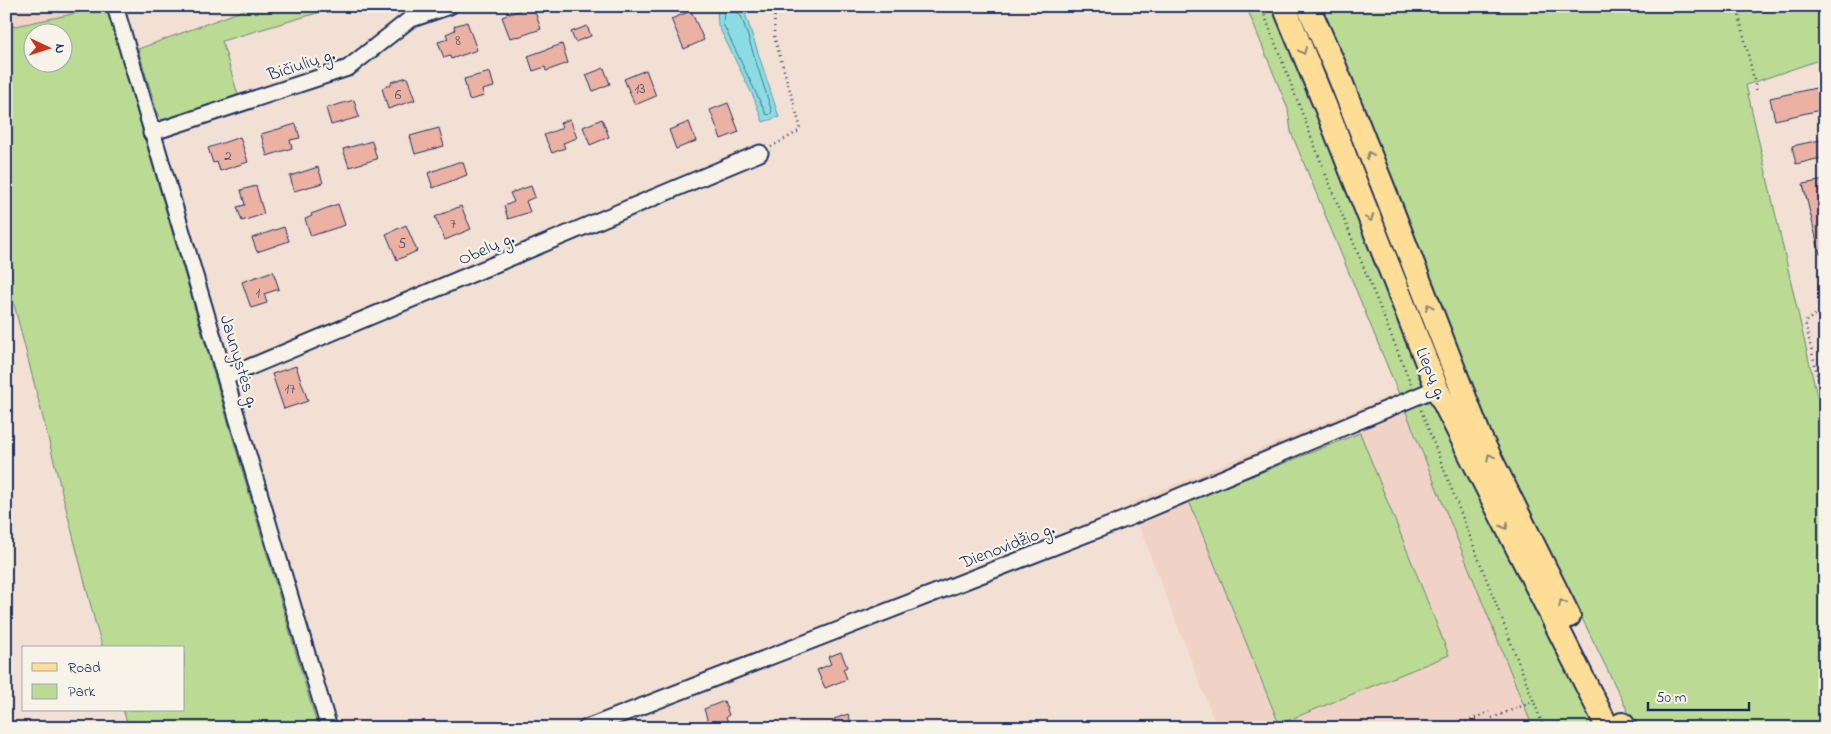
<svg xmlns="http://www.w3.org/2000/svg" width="1831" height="734" font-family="'Indie Flower',sans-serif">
<rect width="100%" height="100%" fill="#f3e0d4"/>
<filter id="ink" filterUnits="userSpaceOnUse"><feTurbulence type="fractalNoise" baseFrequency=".02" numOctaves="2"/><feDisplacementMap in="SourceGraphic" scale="10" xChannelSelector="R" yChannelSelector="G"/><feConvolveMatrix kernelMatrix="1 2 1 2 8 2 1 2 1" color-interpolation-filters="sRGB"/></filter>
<g filter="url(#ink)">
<g fill="#f1d2c6">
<path d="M6,6h100v1l-100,21z"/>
<path d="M1398,392l135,336h-316l-87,-225z"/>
</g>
<g fill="#bbda93" stroke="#6b8478" fill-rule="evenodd">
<path d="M255,6h86l-119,35 16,54 -5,4 -70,22 -5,-6 -20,-66z"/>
<path d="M1246,6h30l322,722h-65l-135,-336 -107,-260 -3,-23z"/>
<path d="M1319,6h506v52l-79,27 79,346v297h-189l-142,-289 -136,-345z"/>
<path d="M106,7l212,721h-189l-6,-18h61v-62h-81l-7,-22 -90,-353v-245zM32,32h30v30h-30z"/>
<path d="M1360,433l89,222 -170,69 -90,-223z"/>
</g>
<path fill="#8bdde3" stroke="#5e97ae" d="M722,6h5l2,3 9,-1 7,5 34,104 -16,5 -9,-24 -36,-73 -1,-17z"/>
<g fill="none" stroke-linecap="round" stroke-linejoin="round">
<path stroke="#487593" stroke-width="1" d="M736,12l5,4 2,5 29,91 -3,3 -3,-1 -43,-90 1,-11z"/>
</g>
<g fill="#ebb2a4" stroke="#1b2f5e">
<path d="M518,6h15l8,23 -23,8v-1l-8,2 -8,-21 18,-7z"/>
<path d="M691,11l13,29 -20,9 -13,-30z"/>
<path d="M467,22l10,28 -26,9 -1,-3 -6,2 -6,-16 10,-3 -2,-5 9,-4 -1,-4z"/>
<path d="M587,26l4,10 -16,6 -4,-10z"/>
<path d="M562,44l6,19 -22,8 -1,-4 -12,4 -5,-15z"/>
<path d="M604,68l6,16 -17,7 -7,-16z"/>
<path d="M646,70l10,26 -21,9 -11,-26z"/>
<path d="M490,72l4,15 -12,3 2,6 -15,4 -5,-21z"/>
<path d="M407,77l8,23 -27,9 -6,-21 10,-4 -1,-2z"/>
<path d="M1825,86v23l-50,11 -5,-22z"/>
<path d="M354,100l5,17 -28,8 -5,-17z"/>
<path d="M728,103l11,29 -18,7 -11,-29z"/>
<path d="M570,119l7,19 -14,5 2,5 -13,5 -8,-18 18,-7 -2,-5z"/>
<path d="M602,119l7,18 -19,8 -7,-18z"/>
<path d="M689,122l7,19 -20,8 -7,-19z"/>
<path d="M296,124l4,14 -10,2 2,8 -25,8 -6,-22z"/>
<path d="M439,128l5,18 -29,8 -5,-18z"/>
<path d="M240,137l8,25 -28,9 -3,-9 -4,1 -5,-15z"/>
<path d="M1825,139v18l-29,7 -4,-18z"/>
<path d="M372,141l5,18 -28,8 -6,-18z"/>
<path d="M458,162h5l4,13 -34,13 -5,-15z"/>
<path d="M318,167l5,16 -29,8 -4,-15z"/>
<path d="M1825,180v74h-5l-17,-70z"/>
<path d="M256,186l8,28 -22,7 -5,-14 8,-2 -4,-15z"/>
<path d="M531,186l4,11 -9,4 4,11 -22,7 -4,-13 10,-4 -4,-9z"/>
<path d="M338,204l7,21 -34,11 -6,-17 7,-3 -1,-2z"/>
<path d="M461,206l10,23 -26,11 -10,-23z"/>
<path d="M406,225l11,26 -20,9 -11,-26z"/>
<path d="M284,227l5,14 -32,11 -5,-14z"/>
<path d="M273,271l6,18 -15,5 3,9 -16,5 -9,-26z"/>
<path d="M296,366l12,35 -24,8 -12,-35z"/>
<path d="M841,652l6,15 -4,2 4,10 -22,9 -8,-18 14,-6 -3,-7z"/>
<path d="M724,701l5,14 -3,2 4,11h-20l-6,-19z"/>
<path d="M848,714l5,14h-15l-4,-9z"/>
</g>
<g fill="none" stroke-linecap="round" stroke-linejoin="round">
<defs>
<g id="minor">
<path d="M115,6l214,722"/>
<path d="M151,133l197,-65 61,-48 41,-14"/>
<path d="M226,377l534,-224"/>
<path d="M586,728l542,-210 309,-130"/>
</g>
<g id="primary">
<path d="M1284,6l43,104 111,281 170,337"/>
<path d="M1308,6l28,63 51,128 94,242 88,177"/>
</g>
<path id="trunk" d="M1622,725l2,3"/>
</defs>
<use href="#minor" stroke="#1b2f5e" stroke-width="19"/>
<use href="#primary" stroke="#1b2f5e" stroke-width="26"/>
<use href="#trunk" stroke="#1b2f5e" stroke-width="28"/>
<g stroke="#1b2f5e" stroke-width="2.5" stroke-dasharray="1 4" stroke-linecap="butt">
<path d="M1261,6l63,164 87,214"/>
<path d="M1737,6l20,87"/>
<path d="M1815,6l10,4"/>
<path d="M771,147l28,-16 1,-6 -26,-89 1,-30"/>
<path d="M1819,312l-14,10 20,87"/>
<path d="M1421,410l123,318"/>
<path d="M1492,718l42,-17"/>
<path d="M1452,728l37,-16"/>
</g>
<use href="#minor" stroke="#f7f3e8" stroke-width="15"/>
<use href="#primary" stroke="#fedd96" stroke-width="22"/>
<use href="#trunk" stroke="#fedd96" stroke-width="24"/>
</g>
<defs><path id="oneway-chevron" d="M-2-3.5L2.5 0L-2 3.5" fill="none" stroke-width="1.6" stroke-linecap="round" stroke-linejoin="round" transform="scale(1.25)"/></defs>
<g stroke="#8c867a">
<use href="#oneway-chevron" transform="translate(1303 51) rotate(67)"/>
<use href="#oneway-chevron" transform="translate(1370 155) rotate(-112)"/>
<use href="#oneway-chevron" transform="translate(1370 218) rotate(69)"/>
<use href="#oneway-chevron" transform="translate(1429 307) rotate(-111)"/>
<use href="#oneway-chevron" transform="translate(1490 457) rotate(-116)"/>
<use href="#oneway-chevron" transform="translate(1505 526) rotate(63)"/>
<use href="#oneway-chevron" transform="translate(1562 603) rotate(-116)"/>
</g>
</g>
<g text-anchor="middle" stroke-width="4.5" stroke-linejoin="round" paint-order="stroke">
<g font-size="15" fill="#4f5070">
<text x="458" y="45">8</text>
<text x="640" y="93">13</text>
<text x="398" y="99">6</text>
<text x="228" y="160">2</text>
<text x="453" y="228">7</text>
<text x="402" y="248">5</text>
<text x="258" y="297">1</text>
<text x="290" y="393">17</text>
</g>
<g font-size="18" fill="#1b2f5e" stroke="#f7f3e8">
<text transform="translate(301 64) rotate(-18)" y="6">Bičiulių g.</text>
<text transform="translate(486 248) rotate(-23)" y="6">Obelų g.</text>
<text transform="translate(240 361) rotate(73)" y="6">Jaunystės g.</text>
<text transform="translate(1432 373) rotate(67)" y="6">Liepų g.</text>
<text transform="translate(1007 545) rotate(-21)" y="6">Dienovidžio g.</text>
</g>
</g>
<rect width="1831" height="734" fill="none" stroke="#f7f3e8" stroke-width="25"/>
<rect x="12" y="12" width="1806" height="709" fill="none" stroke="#1b2f5e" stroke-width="2" filter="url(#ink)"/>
<rect x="22" y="646" width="162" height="65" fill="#f7f3e8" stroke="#9fa5b1"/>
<rect x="32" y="663" width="25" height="8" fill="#fedd96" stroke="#9fa5b1"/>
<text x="68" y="672" font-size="15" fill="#1b2f5e">Road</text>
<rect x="32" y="684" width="25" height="15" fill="#bbda93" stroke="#9fa5b1"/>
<text x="68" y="696" font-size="15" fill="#1b2f5e">Park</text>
<g transform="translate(48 48) rotate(94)"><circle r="24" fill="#f7f3e8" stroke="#9fa5b1"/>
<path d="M0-4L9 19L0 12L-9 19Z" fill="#c8321e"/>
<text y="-8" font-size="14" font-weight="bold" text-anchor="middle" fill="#1b2f5e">N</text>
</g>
<path d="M1648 702v8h101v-8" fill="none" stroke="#1b2f5e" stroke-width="2.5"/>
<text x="1656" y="702" font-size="15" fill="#1b2f5e" stroke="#f7f3e8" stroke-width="4" paint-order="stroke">50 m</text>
</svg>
